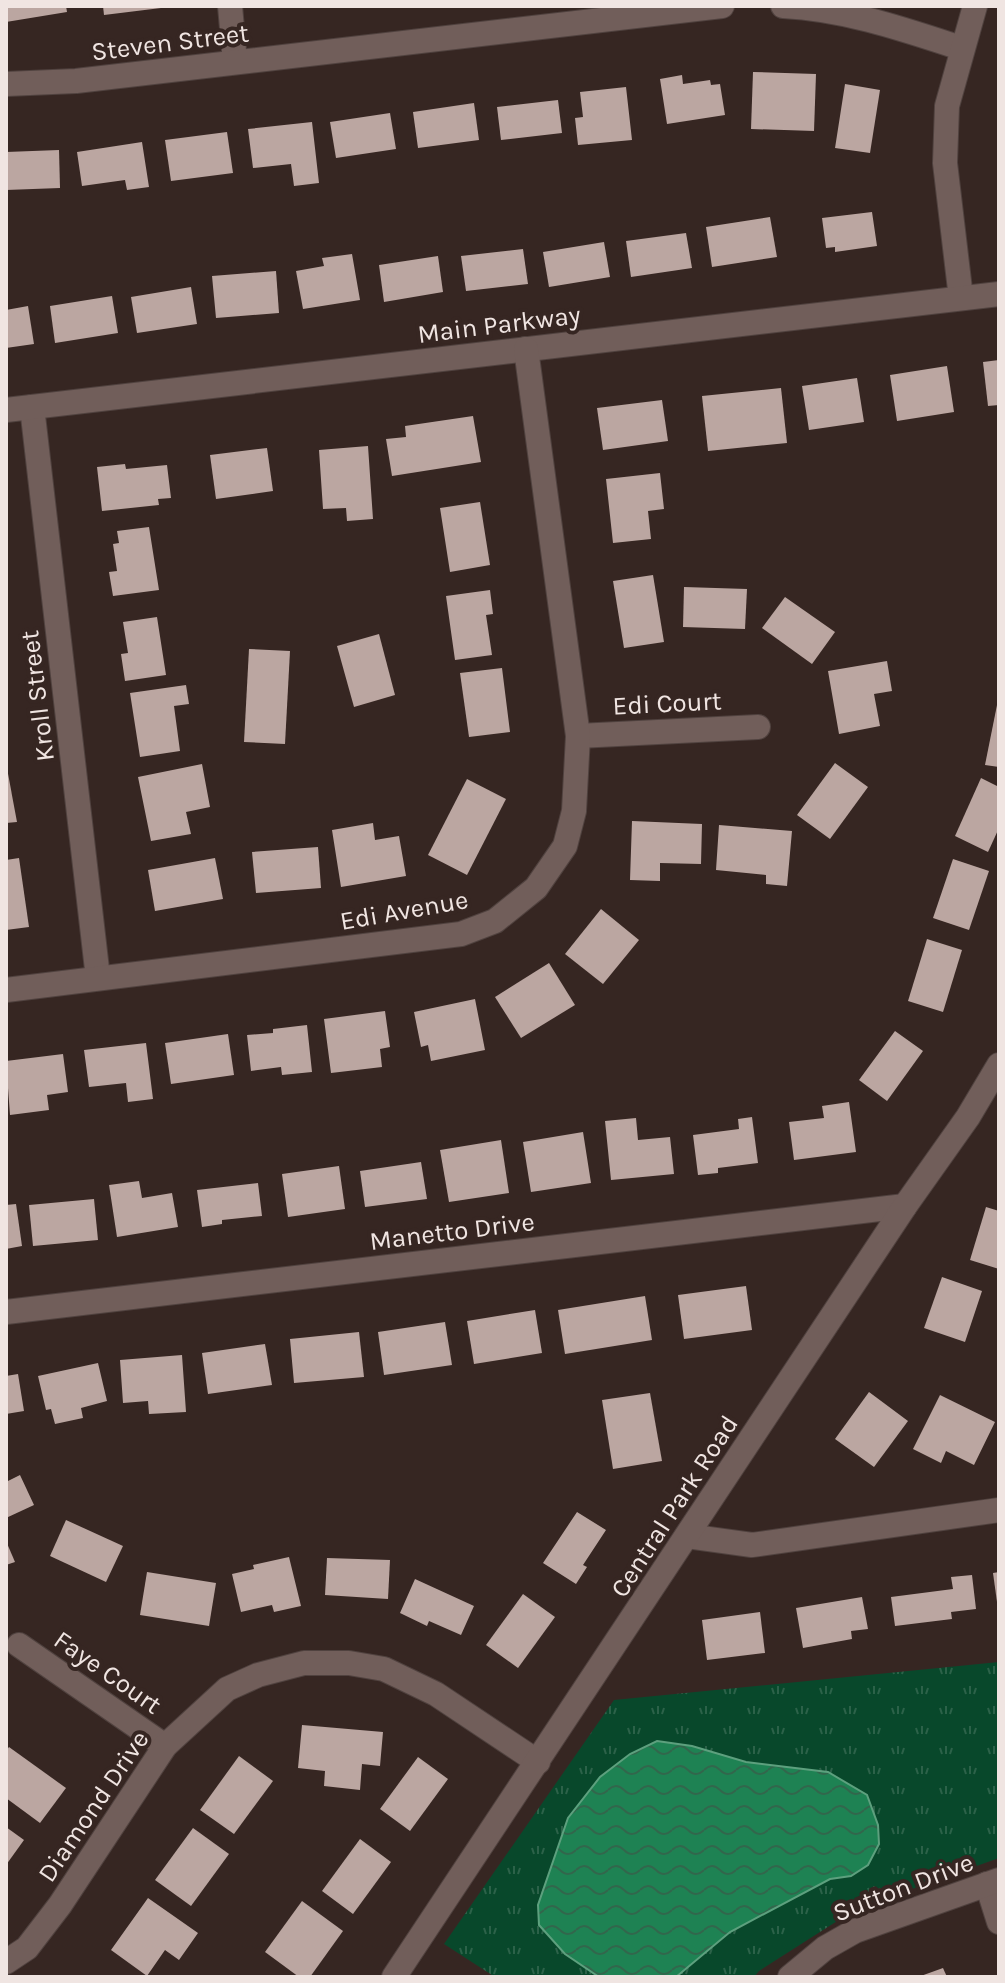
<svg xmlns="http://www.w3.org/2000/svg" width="1005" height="1983" font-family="Karla,sans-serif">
<defs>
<pattern id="grass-tufts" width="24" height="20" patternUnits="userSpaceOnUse" patternTransform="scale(2)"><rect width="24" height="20" fill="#08482b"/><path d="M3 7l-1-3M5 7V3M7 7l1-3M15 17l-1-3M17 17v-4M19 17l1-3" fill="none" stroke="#2c6249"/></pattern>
<pattern id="water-waves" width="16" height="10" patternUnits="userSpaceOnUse" patternTransform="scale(2)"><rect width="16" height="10" fill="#1e8253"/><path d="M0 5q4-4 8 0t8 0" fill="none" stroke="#31674c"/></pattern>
</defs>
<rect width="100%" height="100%" fill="#362622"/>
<path fill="url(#grass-tufts)" d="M999,1662v196l-143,51 -97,62 -5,6h-259l-51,-33 170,-244z"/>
<path fill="url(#water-waves)" stroke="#5da07e" stroke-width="2" d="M657,1741l35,5 54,16 82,10 39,23 11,30 1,19 -11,21 -17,11 -21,3 -100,53 -54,45h-77l-34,-23 -26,-29 -1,-20 30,-87 32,-41 30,-23z"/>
<g fill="#bba6a1">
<path d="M6,6h60l1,6 -61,10z"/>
<path d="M103,6h58v2l-57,7z"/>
<path d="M753,72l63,2 -2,57 -63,-2z"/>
<path d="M682,75l1,9 27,-4 1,5 9,-1 5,31 -58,9 -7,-45z"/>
<path d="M845,84l35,6 -10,63 -35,-5z"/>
<path d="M626,87l6,53 -54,5 -3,-27 8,-1 -3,-25z"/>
<path d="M558,100l4,33 -61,7 -4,-33z"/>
<path d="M474,103l5,37 -61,8 -5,-36z"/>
<path d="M390,113l6,36 -60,9 -6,-36z"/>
<path d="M312,122l7,61 -25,3 -3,-22 -38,4 -5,-39z"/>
<path d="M227,132l6,41 -62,8 -6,-41z"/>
<path d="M142,142l7,45 -22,3 -2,-10 -43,6 -5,-34z"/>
<path d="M59,150l1,38 -54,2v-38z"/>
<path d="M872,212l5,34 -42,6v-5l-9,1 -4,-30z"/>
<path d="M770,217l7,40 -65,10 -6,-40z"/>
<path d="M686,233l6,35 -61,9 -5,-36z"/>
<path d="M604,242l6,35 -61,10 -6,-35z"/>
<path d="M523,249l5,35 -62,7 -5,-35z"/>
<path d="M352,254l8,46 -57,9 -7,-38 28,-5 -2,-8z"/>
<path d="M438,256l5,36 -59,10 -5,-37z"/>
<path d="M276,271l3,42 -63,5 -4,-42z"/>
<path d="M191,287l6,37 -60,9 -6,-36z"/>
<path d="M112,296l6,37 -63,10 -5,-37z"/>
<path d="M28,306l6,38 -28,4v-38z"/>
<path d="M999,360v45l-11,1 -5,-44z"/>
<path d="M947,366l7,46 -57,9 -7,-46z"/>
<path d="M857,378l7,44 -55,8 -7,-44z"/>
<path d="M781,388l6,55 -79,8 -6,-55z"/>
<path d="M662,400l6,41 -65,9 -6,-42z"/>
<path d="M473,416l8,46 -89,14 -6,-37 20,-2 -1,-11z"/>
<path d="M368,446l5,73 -26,2 -1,-13 -23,1 -4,-59z"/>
<path d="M267,448l6,43 -57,8 -6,-44z"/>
<path d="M125,464l1,5 41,-4 4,33 -13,1 1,6 -57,6 -5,-44z"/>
<path d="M660,473l4,36 -16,2 3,28 -38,4 -7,-64z"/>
<path d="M480,502l10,63 -40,7 -10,-64z"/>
<path d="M149,527l10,63 -46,6 -4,-24 8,-1 -4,-27 6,-1 -2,-12z"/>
<path d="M653,575l11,67 -40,6 -11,-67z"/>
<path d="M684,587l63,2 -2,40 -62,-2z"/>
<path d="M490,590l3,24 -7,1 6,40 -37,5 -9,-64z"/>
<path d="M785,597l50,35 -23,32 -50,-36z"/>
<path d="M157,617l9,58 -41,6 -4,-27 7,-1 -5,-31z"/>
<path d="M379,634l16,61 -41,12 -17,-61z"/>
<path d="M249,649l41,2 -5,93 -41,-2z"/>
<path d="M887,661l5,30 -18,3 6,32 -41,8 -11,-63z"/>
<path d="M502,668l8,64 -41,5 -9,-64z"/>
<path d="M186,685l3,19 -15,2 6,45 -40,6 -10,-64z"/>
<path d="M998,700h1v67l-14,-2z"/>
<path d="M6,763l11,59 -11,1z"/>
<path d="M835,763l33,24 -38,52 -33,-24z"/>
<path d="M202,764l8,43 -24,5 5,22 -40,7 -13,-64z"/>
<path d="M981,778l18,9v41l-11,24 -33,-16z"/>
<path d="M467,779l39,20 -39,76 -39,-20z"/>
<path d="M632,821l70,3 -1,40 -41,-1v18l-30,-1z"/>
<path d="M373,823l2,17 24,-4 7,40 -65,11 -9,-57z"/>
<path d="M719,825l73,6 -5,55 -21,-2v-9l-50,-5z"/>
<path d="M318,847l3,41 -65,5 -4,-41z"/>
<path d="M19,858l10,69 -23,3v-70z"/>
<path d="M215,858l8,41 -68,12 -7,-41z"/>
<path d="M953,859l36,12 -20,59 -36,-12z"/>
<path d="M601,909l38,31 -36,44 -38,-30z"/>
<path d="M927,939l35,11 -19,62 -35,-11z"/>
<path d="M549,963l26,42 -54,33 -26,-41z"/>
<path d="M475,999l10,51 -54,11 -3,-16 -7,2 -7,-35z"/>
<path d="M385,1011l5,36 -10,2 2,18 -51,6 -7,-54z"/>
<path d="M307,1025l5,47 -30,3 -1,-8 -30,4 -4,-36 26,-2v-4z"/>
<path d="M895,1031l28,20 -36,50 -28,-21z"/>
<path d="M228,1034l6,41 -63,9 -6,-41z"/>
<path d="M146,1043l7,56 -25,3 -2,-19 -37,4 -5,-37z"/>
<path d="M63,1054l5,38 -21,3 2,15 -39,5 -4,-54z"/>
<path d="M849,1102l7,50 -62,8 -5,-38 35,-4 -2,-12z"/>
<path d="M752,1117l6,46 -40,5v5l-20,2 -5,-40 46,-6 -1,-10z"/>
<path d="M636,1118l2,22 32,-3 4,37 -63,6 -6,-59z"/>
<path d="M583,1132l8,51 -60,9 -8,-50z"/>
<path d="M501,1140l8,53 -60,9 -9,-52z"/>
<path d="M421,1162l6,37 -62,8 -5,-36z"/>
<path d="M339,1166l6,43 -57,8 -6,-43z"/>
<path d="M139,1181l3,17 30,-5 6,34 -61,10 -8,-52z"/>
<path d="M258,1183l4,33 -40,4v4l-20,3 -5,-37z"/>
<path d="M94,1199l4,41 -65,6 -4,-41z"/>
<path d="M16,1204l6,42 -16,3v-44z"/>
<path d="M986,1207l13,4v58l-29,-9z"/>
<path d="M942,1277l40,14 -17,51 -41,-14z"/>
<path d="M746,1286l6,44 -68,9 -6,-44z"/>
<path d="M645,1296l7,44 -87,14 -7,-44z"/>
<path d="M535,1310l7,43 -68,11 -7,-43z"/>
<path d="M445,1322l7,43 -68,10 -6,-43z"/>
<path d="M359,1332l5,45 -70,6 -4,-44z"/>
<path d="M265,1344l7,41 -64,9 -6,-41z"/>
<path d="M182,1355l4,57 -37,2 -1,-13 -25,2 -3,-43z"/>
<path d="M98,1363l9,38 -26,7 2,10 -28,6 -4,-15 -5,1 -8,-34z"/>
<path d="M18,1374l6,37 -18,3v-38z"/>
<path d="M869,1392l39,29 -34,46 -39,-28z"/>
<path d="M650,1393l12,68 -49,8 -11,-69z"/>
<path d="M940,1395l55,27 -21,43 -28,-14 -5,12 -28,-14z"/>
<path d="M20,1475l14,30 -28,13v-36z"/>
<path d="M577,1512l29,18 -23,35 4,2 -11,17 -33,-21z"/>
<path d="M66,1520l57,26 -17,36 -56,-26z"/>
<path d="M6,1541l9,21 -9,3z"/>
<path d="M289,1557l12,49 -27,6 -2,-7 -31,7 -9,-38 22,-5 -1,-4z"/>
<path d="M327,1558l63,2 -2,39 -63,-4z"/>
<path d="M147,1572l69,11 -7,43 -69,-11z"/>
<path d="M999,1572v30h-2l-4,-29z"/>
<path d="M972,1575l4,34 -25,3 1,7 -57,7 -4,-29 62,-8 -2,-12z"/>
<path d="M415,1579l59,27 -13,29 -32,-14 -2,5 -27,-13z"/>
<path d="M523,1594l32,23 -37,51 -32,-23z"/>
<path d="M862,1597l6,32 -17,2 1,8 -49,9 -7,-40z"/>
<path d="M760,1612l5,41 -58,7 -5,-40z"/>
<path d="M302,1725l81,7 -3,34 -18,-2 -2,26 -36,-4 1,-15 -27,-3z"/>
<path d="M9,1747l57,41 -26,35 -34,-25v-47z"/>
<path d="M239,1756l34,25 -39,53 -34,-24z"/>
<path d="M418,1757l30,22 -38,52 -30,-22z"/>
<path d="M6,1827l18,13 -18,25z"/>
<path d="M193,1828l36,26 -38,52 -36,-26z"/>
<path d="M360,1839l31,23 -38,52 -31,-23z"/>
<path d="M148,1898l50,35 -19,27 -14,-10 -18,26 -36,-26z"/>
<path d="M302,1901l41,30 -33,46h-11l-34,-25z"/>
<path d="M943,1968l4,9h-29z"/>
</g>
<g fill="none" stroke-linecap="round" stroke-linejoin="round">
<defs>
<g id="street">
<path d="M230,6l5,56"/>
<path d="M783,6c62,3 120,23 178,42"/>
<path d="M6,84l70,-3 646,-75"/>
<path d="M961,298l-16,-135 2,-57 28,-100"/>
<path d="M32,407l66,571"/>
<path d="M6,410l993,-116"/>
<path d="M578,736l180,-9"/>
<path d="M6,990l455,-56 34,-13 41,-33 29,-42 9,-35 4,-75 -52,-387"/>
<path d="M6,1312l899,-106"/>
<path d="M687,1536l65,9 247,-35"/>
<path d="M19,1645l146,101"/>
<path d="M987,1884l12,38"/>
<path d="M6,1962l21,-14 33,-43 105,-159 62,-57 31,-14 46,-12h45l35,6 52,25 102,68"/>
<path d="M790,1977l35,-29 30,-17 144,-51"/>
</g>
<path id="secondary" d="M394,1977l511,-771 63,-89 31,-52"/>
</defs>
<use href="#street" stroke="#50423f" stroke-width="26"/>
<use href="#secondary" stroke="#50423f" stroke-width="26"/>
<use href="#street" stroke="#715e5a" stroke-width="24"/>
<use href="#secondary" stroke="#715e5a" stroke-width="24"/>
</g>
<g text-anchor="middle" stroke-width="8" stroke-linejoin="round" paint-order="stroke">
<g font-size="26" fill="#f0e5e2" stroke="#362622">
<text transform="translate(170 42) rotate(-7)" y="9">Steven Street</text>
<text transform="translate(499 324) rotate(-7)" y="9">Main Parkway</text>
<text transform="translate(37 696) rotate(-97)" y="9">Kroll Street</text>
<text transform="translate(667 703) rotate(-3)" y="9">Edi Court</text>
<text transform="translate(404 910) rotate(-10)" y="9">Edi Avenue</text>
<text transform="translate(452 1231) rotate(-7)" y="9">Manetto Drive</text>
<text transform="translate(674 1506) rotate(-57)" y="9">Central Park Road</text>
<text transform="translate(108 1672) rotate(35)" y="9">Faye Court</text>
<text transform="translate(93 1806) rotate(-56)" y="9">Diamond Drive</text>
<text transform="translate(903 1887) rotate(-21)" y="9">Sutton Drive</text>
</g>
</g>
<rect width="1005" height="1983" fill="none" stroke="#f0e5e2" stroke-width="16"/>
</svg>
